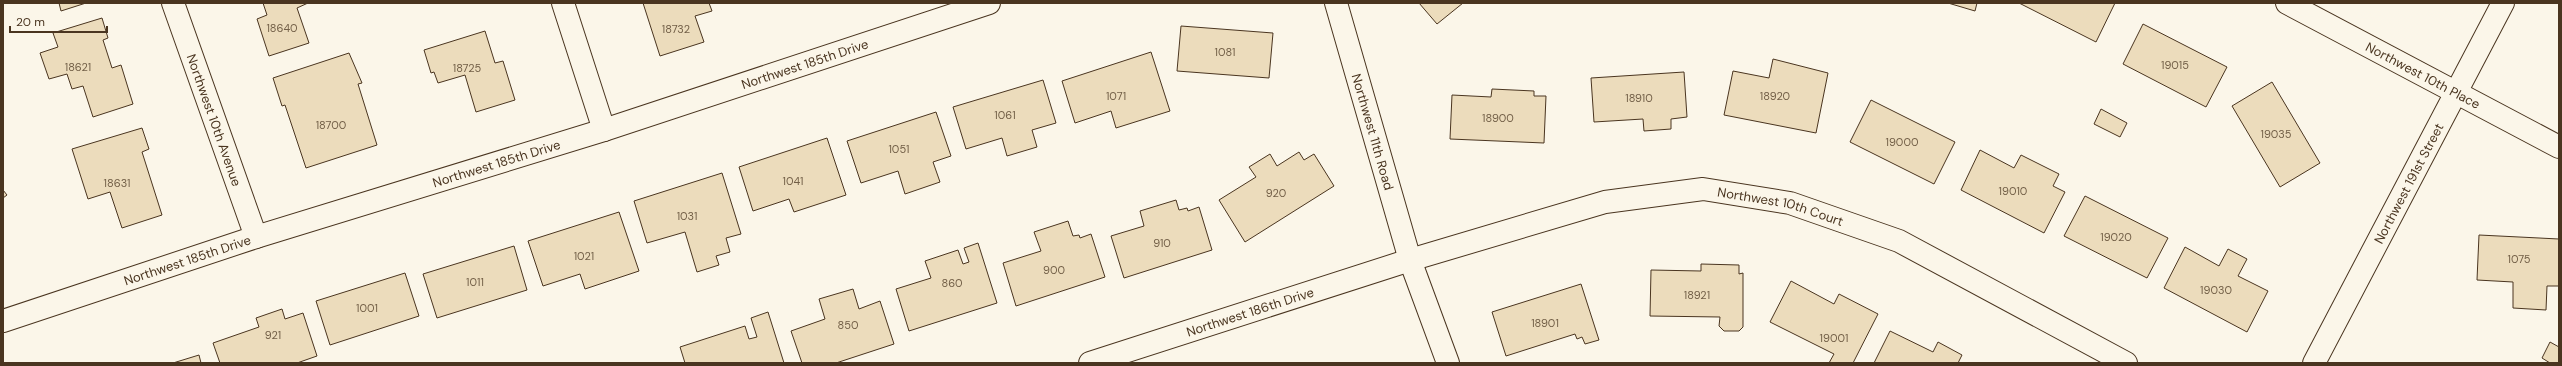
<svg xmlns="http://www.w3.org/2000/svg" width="2562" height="366" font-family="'DM Sans',sans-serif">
<rect width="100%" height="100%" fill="#fbf6e9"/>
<g fill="#ecdcbc" stroke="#4a3520">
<path d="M59,3h27l-25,8z"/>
<path d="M263,3h45l-11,5 12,35 -40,13 -12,-37 10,-4z"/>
<path d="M643,3h66l3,8 -17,5 9,26 -44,14z"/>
<path d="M1419,3h44l-26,21z"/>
<path d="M1948,3h29l-2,8z"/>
<path d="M2019,3h96l-19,39z"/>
<path d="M102,18l6,20 -5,2 9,28 9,-3 12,39 -40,13 -10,-31 -11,3 -5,-15 -18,5 -9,-26 18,-6 -5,-14z"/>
<path d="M2143,24l84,43 -21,40 -83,-43z"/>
<path d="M1181,26l92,7 -4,45 -92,-7z"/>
<path d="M485,31l10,32 8,-2 12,39 -39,12 -11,-37 -27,8 -4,-11 -3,1 -7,-23z"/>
<path d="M1151,52l19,59 -54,17 -5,-17 -36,12 -13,-42z"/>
<path d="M349,53l13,30 -4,1 19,61 -71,23 -21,-63 -3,1 -9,-28z"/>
<path d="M1773,59l55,14 -12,60 -92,-18 9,-44 36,7z"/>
<path d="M1684,72l3,45 -16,2v10l-27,2 -1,-12 -49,3 -3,-44z"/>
<path d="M1043,80l13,43 -24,7 5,17 -30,9 -5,-18 -36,11 -13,-42z"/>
<path d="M2272,82l48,81 -40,24 -48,-81z"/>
<path d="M1492,89l42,2v5h12l-2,47 -94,-4 2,-44 39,2z"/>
<path d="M1871,100l84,42 -21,42 -84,-42z"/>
<path d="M2101,109l26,14 -7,14 -26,-13z"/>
<path d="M936,112l15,44 -18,6 7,20 -35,12 -7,-23 -37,12 -14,-42z"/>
<path d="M142,128l7,21 -7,3 20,63 -40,13 -12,-36 -22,7 -16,-50z"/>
<path d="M827,138l19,57 -52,17 -5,-13 -36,12 -14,-44z"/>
<path d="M1980,150l34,18 7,-13 38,19 -6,12 12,6 -21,41 -83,-43z"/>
<path d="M1299,152l5,8 10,-6 20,32 -89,56 -26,-42 37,-23 -7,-10 21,-13 7,12z"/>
<path d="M722,173l19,61 -15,4 4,14 -14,4 3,9 -22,7 -12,-40 -38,11 -13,-42z"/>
<path d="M3,190l4,5 -4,3z"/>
<path d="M2085,196l83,42 -21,40 -83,-42z"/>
<path d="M1176,200l3,10 8,-2 1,3 11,-4 13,43 -88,28 -13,-42 33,-10 -4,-15z"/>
<path d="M619,212l20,59 -54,18 -5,-15 -37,12 -15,-45z"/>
<path d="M1068,221l5,15 6,-1 1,3 11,-4 14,43 -89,29 -13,-43 38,-12 -7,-19z"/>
<path d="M2479,235l80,4v47h-12l-1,24 -33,-2v-26l-36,-2z"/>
<path d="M978,243l19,60 -88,28 -13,-42 35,-11 -6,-17 33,-11 5,14 6,-2 -5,-14z"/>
<path d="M514,246l13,44 -90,28 -14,-44z"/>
<path d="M2185,247l34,19 9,-17 19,10 -9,17 30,15 -21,41 -83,-44z"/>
<path d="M1701,264l38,1v9l4,-1v54l-4,4h-15l-5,-5 1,-9 -70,-1 1,-46 50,1z"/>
<path d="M405,273l14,43 -89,29 -14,-44z"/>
<path d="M1791,281l43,23 5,-10 39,20 -25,49h-24l5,-9 -64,-32z"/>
<path d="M1581,284l18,56 -14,4 -3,-7 -5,2 -2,-5 -69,22 -14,-44z"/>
<path d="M853,289l6,20 21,-8 14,43 -58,19h-34l-11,-32 34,-12 -6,-20z"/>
<path d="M282,309l3,10 18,-6 14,43 -20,7h-77l-7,-20 46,-16 -3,-9z"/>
<path d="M768,312l16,51h-99l-5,-16 65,-21 4,13 8,-2 -6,-19z"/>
<path d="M1890,331l43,21 5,-10 24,13 -4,8h-84z"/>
<path d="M2550,342l9,5v16h-9l-8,-5z"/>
<path d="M199,355l2,8h-28z"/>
</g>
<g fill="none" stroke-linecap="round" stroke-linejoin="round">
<defs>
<g id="street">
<path id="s1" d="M173,3l83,234"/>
<path d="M563,3l41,127"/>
<path id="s2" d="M1336,3l74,257 38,103"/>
<path id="s3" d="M2287,3l272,144"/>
<path id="s4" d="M3,321l253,-84 348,-107 385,-127"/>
<path id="s5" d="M1090,363l320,-103 195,-58 98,-13 87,14 109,38 227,122"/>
</g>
<g id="secondary">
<path id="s6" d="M2314,363l189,-360"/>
</g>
</defs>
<use href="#street" stroke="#4a3520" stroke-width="24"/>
<use href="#secondary" stroke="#4a3520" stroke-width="24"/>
<use href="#street" stroke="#fbf6e9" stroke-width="22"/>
<use href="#secondary" stroke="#fbf6e9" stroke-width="22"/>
</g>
<g text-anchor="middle" stroke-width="3" stroke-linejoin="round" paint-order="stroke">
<g font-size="11" fill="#725f47">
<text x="282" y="32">18640</text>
<text x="676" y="33">18732</text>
<text x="1225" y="56">1081</text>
<text x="2175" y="69">19015</text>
<text x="78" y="71">18621</text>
<text x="467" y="72">18725</text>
<text x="1116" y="100">1071</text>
<text x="1775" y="100">18920</text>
<text x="1639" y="102">18910</text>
<text x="1005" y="119">1061</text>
<text x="1498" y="122">18900</text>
<text x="331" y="129">18700</text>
<text x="2276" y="138">19035</text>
<text x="1902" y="146">19000</text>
<text x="899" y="153">1051</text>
<text x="793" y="185">1041</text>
<text x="117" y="187">18631</text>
<text x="2013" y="195">19010</text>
<text x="1276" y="197">920</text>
<text x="687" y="220">1031</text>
<text x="2116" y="241">19020</text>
<text x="1162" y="247">910</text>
<text x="584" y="260">1021</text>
<text x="2519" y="263">1075</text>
<text x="1054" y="274">900</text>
<text x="475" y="286">1011</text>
<text x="952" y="287">860</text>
<text x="2216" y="294">19030</text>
<text x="1697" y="299">18921</text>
<text x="367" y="312">1001</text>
<text x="1545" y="327">18901</text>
<text x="848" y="329">850</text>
<text x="273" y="339">921</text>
<text x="1834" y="342">19001</text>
</g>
<g font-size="13" fill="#4a3520" stroke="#fbf6e9">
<text dy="5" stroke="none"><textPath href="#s4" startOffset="842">Northwest 185th Drive</textPath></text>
<text dy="5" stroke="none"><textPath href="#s3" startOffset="154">Northwest 10th Place</textPath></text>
<text dy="5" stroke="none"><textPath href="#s1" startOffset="124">Northwest 10th Avenue</textPath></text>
<text dy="5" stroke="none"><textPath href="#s2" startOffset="134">Northwest 11th Road</textPath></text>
<text dy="5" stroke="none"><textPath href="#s4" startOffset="518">Northwest 185th Drive</textPath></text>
<text dy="5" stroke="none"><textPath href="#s6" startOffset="203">Northwest 191st Street</textPath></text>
<text dy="5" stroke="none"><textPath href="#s5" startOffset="718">Northwest 10th Court</textPath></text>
<text dy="5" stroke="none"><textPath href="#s4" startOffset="194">Northwest 185th Drive</textPath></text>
<text dy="5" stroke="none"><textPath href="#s5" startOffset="168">Northwest 186th Drive</textPath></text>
</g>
</g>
<rect width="2562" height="366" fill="none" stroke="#4a3520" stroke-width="8"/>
<path d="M10 26v6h97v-6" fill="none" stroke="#4a3520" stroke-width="2"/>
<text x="16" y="26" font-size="12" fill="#4a3520" stroke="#fbf6e9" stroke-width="3" paint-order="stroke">20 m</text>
</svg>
